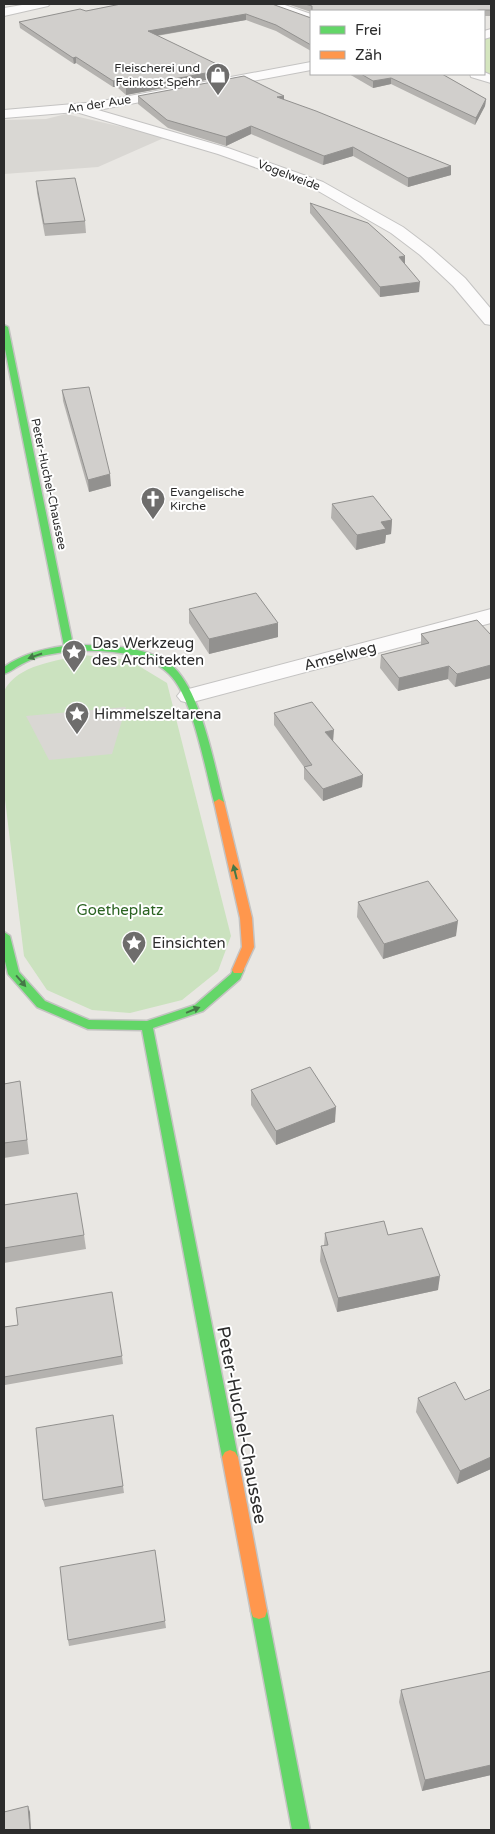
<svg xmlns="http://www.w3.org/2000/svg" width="495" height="1834" font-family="'Varela Round',sans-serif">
<rect width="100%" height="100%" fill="#e9e7e3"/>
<path fill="#cbe2bf" d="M83,655l46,5 38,23 64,253 -13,35 -36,29 -52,13 -38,-3 -45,-20 -23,-34 -20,-165v-100c14,-27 53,-30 79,-36z"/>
<path fill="#d4e5be" d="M491,37v38l-7,-3v-34z"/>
<g fill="#d9d7d3">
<path d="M66,114l100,23 -68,30 -94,7v-54l42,-1z"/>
<path d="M126,707l-14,47 -63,6 -23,-44z"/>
</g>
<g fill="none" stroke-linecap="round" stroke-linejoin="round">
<defs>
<g id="street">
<path d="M28,4h22l-2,2 -44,10v-8z"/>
<path d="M265,4h17l29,10v8l-44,-16z"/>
<path d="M491,29v8l-7,2v-8z"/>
<path d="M311,62v8l-213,40 130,38 95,34 80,45 29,22 33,29 26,31v16l-6,-1 -32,-38 -33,-31 -29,-22 -78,-45 -95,-34 -142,-42 -72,6v-8l93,-8z"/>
<path d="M484,72l7,3v8l-20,-6 -1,-3z"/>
<path d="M491,609v14l-302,80 -8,-2 -4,-5 4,-5z"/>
</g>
<g id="fast">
<path d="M4,325l4,2 65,318c31,0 71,0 97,19 31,24 44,101 54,138l-1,2h-8l-1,-2c-9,-33 -21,-105 -45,-128 -15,-15 -36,-20 -56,-22 -20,-2 -41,-2 -61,2 -9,1 -19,4 -28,9 -7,3 -13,9 -20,11v-7c18,-13 39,-18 60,-21l-60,-302z"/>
<path d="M4,932l6,4 9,36 26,29 44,19 58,1 48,-16 36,-31 3,-7h8l2,3 -4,9 -37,32 -50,17 85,429 -3,5 -5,2 -5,-2 -3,-5 -80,-427 -54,-1 -51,-22 -29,-33 -4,-17z"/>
<path d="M259,1603l6,2 2,6 43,219h-18l-41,-219 2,-6z"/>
</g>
<g id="slow">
<path d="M219,799l5,3 28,116 2,29 -12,26h-8l-2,-3 10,-23 -2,-29 -26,-116z"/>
<path d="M230,1450l5,2 3,5 29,154 -2,6 -6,2 -6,-2 -2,-6 -29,-154 3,-5z"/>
</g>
</defs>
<use href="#street" stroke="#c4c3c2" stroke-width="2"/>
<use href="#fast" stroke="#c4c3c2" stroke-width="3"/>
<use href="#slow" stroke="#c4c3c2" stroke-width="3"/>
<use href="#street" fill="#fcfbfb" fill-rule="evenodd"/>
<use href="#fast" fill="#63d668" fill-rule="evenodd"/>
<use href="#slow" fill="#ff974d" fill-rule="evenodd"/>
</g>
<g fill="#b4b2af">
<path d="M121,4l190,13v34l-35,-20 -30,-11 -89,16 70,40 -101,19 -9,-8h-4l-37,-24 -2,1 -54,-36 -1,-6 67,-11z"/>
<path d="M287,4h204v12h-7v-5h-173v1z"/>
<path d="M349,74h93l44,25 -1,7 -10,19 -84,-41 -18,4z"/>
<path d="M138,96h146v4l167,66v9l-43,12 -55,-31 -30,9 -72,-31 -25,12 -58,-18 -30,-24z"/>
<path d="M36,181l49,40 1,12 -41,3 -8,-43z"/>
<path d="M310,203l109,89 -39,5 -70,-84z"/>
<path d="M62,390l49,96 -22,6 -26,-91z"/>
<path d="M332,504l60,16 -1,14 -5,1 -1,8 -29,7 -25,-32z"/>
<path d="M189,609l89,28 -69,17 -20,-31z"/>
<path d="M421,634l70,1v43l-36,9 -7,-8 -50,12 -18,-23 1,-13 40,-10z"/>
<path d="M274,713l59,29 30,33 -1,12 -39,14 -19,-22v-12l-30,-42z"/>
<path d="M358,902l98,34 -73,23 -26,-42z"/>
<path d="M20,1081l9,73 -25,4v-74z"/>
<path d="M251,1090l84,32 -59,23 -25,-40z"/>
<path d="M4,1205l80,30 2,14 -82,14z"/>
<path d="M325,1233l63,2 50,55 -101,22 -17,-51 1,-15h3z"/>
<path d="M18,1325l104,31 1,8 -118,21 -1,-4v-54z"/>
<path d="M491,1389v80l-34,15 -41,-72 2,-14 47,2z"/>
<path d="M113,1415l11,78 -79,14 -2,-7z"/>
<path d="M165,1621l1,7 -97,18 -1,-6z"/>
<path d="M491,1671v104l-69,16 -23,-89 2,-12z"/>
</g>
<g fill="#92918f">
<path d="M246,14v6l-98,17v-6z"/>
<path d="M76,57v6l-2,1 -1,-6z"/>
<path d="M227,69v7l-101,19v-7z"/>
<path d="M391,78v6l-18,4v-7z"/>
<path d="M117,80v7h-4v-6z"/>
<path d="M284,96v8l-7,-7z"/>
<path d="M486,99l-1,7 -10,19 1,-7z"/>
<path d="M251,126v8l-25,12v-9z"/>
<path d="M353,147v9l-30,9 1,-9z"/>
<path d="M451,166v9l-43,12v-9z"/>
<path d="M405,256v10l-6,-9z"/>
<path d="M420,282l-1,10 -39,5v-10z"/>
<path d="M110,474l1,12 -22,6 -1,-12z"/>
<path d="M392,520l-1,14 -5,1 -1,8 -29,7 1,-15 24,-13z"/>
<path d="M278,623v14l-69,17v-15z"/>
<path d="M491,665v13l-36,9 2,-13z"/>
<path d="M449,666l-1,13 -50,12 1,-13z"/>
<path d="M334,730l-1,12 -8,-10z"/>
<path d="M363,775l-1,12 -39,14v-12z"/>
<path d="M458,921l-2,15 -73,23 1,-15z"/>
<path d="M336,1107l-1,15 -59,23v-14z"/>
<path d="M440,1276l-2,14 -101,22 1,-14z"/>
<path d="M491,1457v12l-34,15 3,-13z"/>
<path d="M491,1765v10l-69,16 3,-11z"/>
<path d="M28,1806l2,6 1,18h-1z"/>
</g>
<g fill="#d1cfcc" stroke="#92918f">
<path d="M121,4h151l39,14v-1v28l-35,-20 -30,-11 -98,17 79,38 -101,19 -9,-8 -4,1 -37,-24 -3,1 -54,-36 61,-13 6,2z"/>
<path d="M305,4h186v6h-12l-5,1h-162v-5z"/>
<path d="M361,74h81l44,25 -10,19 -85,-40 -18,3z"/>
<path d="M244,76l40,20 -7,1 39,14 135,55 -43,12 -55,-31 -29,9 -73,-30 -25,11 -59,-17 -29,-24z"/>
<path d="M75,178l10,43 -41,3 -8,-43z"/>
<path d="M310,203l58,20 37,33 -6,1 21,25 -40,5z"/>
<path d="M89,387l21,87 -22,6 -26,-90z"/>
<path d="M373,496l19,24 -11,2 5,7 -29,6 -25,-31z"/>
<path d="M256,593l22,30 -69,16 -20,-30z"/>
<path d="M477,620l14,15v30l-34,9 -8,-8 -50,12 -18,-23 48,-12 -8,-9z"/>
<path d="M312,702l22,28 -9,2 38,43 -40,14 -19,-22 8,-2 -38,-52z"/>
<path d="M428,881l30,40 -74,23 -26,-42z"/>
<path d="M310,1067l26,40 -60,24 -25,-41z"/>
<path d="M20,1081l7,59 -23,3v-59z"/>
<path d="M77,1193l7,42 -80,13v-43z"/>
<path d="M384,1221l4,14 34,-7 18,48 -102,22 -17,-52 7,-1 -3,-12z"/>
<path d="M112,1292l10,64 -118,21v-50l14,-2 -2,-17z"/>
<path d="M455,1382l10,18 26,-11v68l-31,14 -42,-73z"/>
<path d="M113,1415l10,71 -80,14 -7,-72z"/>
<path d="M155,1550l10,71 -97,19 -8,-73z"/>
<path d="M491,1671v94l-66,15 -24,-90z"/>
<path d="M28,1806l2,24h-26v-18z"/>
</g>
<defs><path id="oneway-solid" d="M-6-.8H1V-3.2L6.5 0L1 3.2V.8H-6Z" transform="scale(1.25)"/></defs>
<g fill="#457847">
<use href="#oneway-solid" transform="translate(35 656) rotate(161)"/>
<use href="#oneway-solid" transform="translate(235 872) rotate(-104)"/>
<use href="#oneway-solid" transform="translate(21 981) rotate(49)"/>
<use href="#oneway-solid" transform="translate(193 1010) rotate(-22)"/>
</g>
<defs>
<symbol id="shop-pin" viewBox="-11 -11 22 30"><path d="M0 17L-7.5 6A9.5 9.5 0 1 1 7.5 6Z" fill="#6e6d6c" stroke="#fff"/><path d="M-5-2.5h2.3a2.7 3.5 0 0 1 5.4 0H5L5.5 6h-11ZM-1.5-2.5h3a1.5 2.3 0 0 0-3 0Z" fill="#fff"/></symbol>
<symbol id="church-pin" viewBox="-11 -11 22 30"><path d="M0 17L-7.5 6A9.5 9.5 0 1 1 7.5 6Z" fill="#6e6d6c" stroke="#fff"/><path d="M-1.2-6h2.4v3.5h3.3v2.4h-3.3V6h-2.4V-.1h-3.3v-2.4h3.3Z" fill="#fff"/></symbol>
<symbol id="sight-pin" viewBox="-11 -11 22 30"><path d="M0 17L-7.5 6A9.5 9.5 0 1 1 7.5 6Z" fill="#6e6d6c" stroke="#fff"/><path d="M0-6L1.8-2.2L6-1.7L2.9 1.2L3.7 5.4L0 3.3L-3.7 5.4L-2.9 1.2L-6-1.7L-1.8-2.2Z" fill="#fff"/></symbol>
</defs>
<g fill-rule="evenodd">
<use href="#shop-pin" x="204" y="61" width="28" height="38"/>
<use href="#church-pin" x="139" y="485" width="28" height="38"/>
<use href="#sight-pin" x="60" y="638" width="28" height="38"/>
<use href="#sight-pin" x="63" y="700" width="28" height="38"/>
<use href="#sight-pin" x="120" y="929" width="28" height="38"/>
</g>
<g text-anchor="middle" stroke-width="4" stroke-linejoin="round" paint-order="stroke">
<g font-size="12" fill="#2c2c2c" stroke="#fff" text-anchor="end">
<text x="200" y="72">Fleischerei und<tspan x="200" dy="14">Feinkost Spehr</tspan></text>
<text x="170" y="496" text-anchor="start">Evangelische<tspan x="170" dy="14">Kirche</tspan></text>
</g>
<g font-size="12" fill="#2c2c2c" stroke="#fff">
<text transform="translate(99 104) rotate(-9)" y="4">An der Aue</text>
<text transform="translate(289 175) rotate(21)" y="4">Vogelweide</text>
<text transform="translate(49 484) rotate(78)" y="4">Peter-Huchel-Chaussee</text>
</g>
<g font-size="15" fill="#2c2c2c" stroke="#fff" text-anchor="start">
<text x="92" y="648">Das Werkzeug<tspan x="92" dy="17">des Architekten</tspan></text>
<text x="94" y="719">Himmelszeltarena</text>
<text x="152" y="948">Einsichten</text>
</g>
<g font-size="15" fill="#2c2c2c" stroke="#fff">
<text transform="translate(340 656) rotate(-15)" y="5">Amselweg</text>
</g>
<g font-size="15" fill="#2b6322" stroke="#fff">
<text x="120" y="915">Goetheplatz</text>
</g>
<g font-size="18" fill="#2c2c2c" stroke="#fff">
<text transform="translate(242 1425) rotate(79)" y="6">Peter-Huchel-Chaussee</text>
</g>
</g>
<rect width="495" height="1834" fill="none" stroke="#2c2c2c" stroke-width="10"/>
<rect x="310" y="10" width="175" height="65" fill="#ffffff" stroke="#ababab"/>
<rect x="320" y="26" width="25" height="8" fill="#63d668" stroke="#ababab"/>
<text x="355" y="35" font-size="15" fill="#2c2c2c">Frei</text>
<rect x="320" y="51" width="25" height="8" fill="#ff974d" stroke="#ababab"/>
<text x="355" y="60" font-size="15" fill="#2c2c2c">Zäh</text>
</svg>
